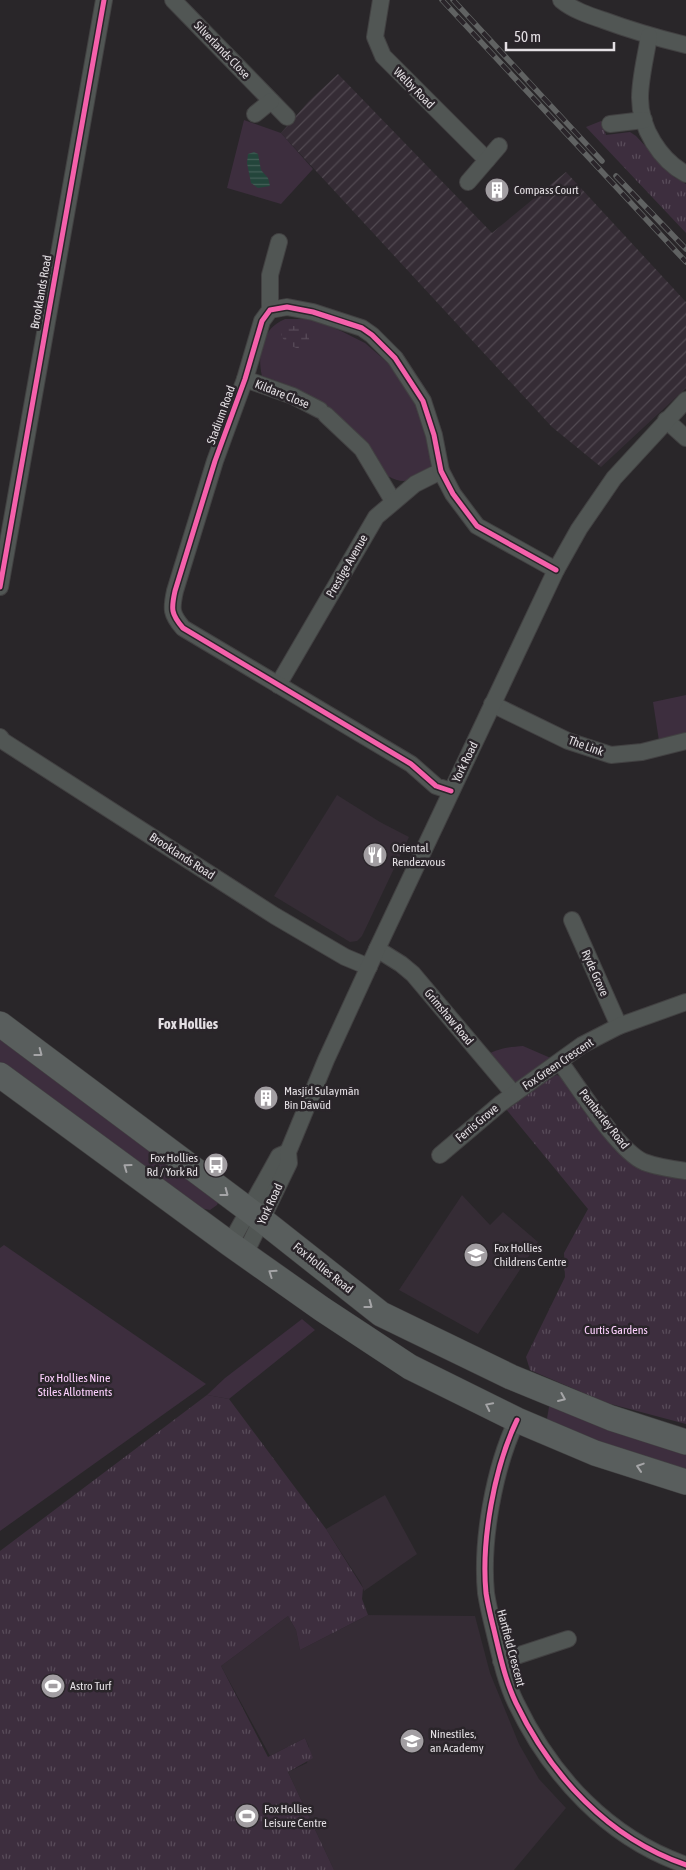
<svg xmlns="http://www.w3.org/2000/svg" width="686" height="1870" font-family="'Asap Condensed',sans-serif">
<defs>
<pattern id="industrial-furrows" width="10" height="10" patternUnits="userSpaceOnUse" patternTransform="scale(1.25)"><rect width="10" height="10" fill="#352c35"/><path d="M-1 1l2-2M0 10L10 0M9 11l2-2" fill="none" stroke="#524a52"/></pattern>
<pattern id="wetland-marsh" width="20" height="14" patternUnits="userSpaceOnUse" patternTransform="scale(1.25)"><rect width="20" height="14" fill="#3d2e3e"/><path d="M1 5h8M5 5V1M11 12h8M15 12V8" fill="none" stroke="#594c5a"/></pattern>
<pattern id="park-tufts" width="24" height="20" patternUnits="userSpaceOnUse" patternTransform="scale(1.25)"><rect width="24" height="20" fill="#3d2e3e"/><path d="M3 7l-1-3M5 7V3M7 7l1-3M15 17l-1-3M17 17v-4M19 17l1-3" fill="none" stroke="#594c5a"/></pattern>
<pattern id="water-rules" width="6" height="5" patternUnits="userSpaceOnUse" patternTransform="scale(1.25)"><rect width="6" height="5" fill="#23453b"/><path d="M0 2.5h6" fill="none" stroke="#435f57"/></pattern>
</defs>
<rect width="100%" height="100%" fill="#292629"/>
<g fill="#352c35">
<path d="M337,795l43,27 29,15 -47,99 -5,5 -7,1 -76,-46z"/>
<path d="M462,1195l28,30 13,-13 35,30 -60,92 -79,-44z"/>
<path d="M385,1495l32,59 -53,37 -3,-8 -35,-54z"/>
<path d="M368,1615l107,1 15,57 29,71 20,35 27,29 -52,62h-180l-46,-98 19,-9 2,-16 -4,-9 -35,18 -49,-90 67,-50 8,14 4,20z"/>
</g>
<path fill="url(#industrial-furrows)" d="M338,74l154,159 74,-61 120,130v86l-85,79 -49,-40 -271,-294 28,-32z"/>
<g fill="#3d2e3e">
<path d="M244,120l37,13 32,36 -32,35 -54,-16z"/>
<path d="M285,319h27l29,12 24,12 23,20 33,50 10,40 1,12c-14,13 -26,22 -44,11l-71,-76 -32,-16 -23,-8c-5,-22 0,-48 23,-57z"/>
<path d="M686,695v40l-27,6 -6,-39z"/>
<path d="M0,1034l219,167 -2,4 -7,5 -17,-3 -193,-140z"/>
<path d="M523,1046l37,16 -46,32 -31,-37c13,-8 24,-10 40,-11z"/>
<path d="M4,1245l202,139 -206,147v-283z"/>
<path d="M302,1319l13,11 -86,69 -22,-4 18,-17z"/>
<path d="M560,1406l126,45v23l-140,-50 3,-17z"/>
</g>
<path fill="url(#wetland-marsh)" d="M283,326h11l14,6 2,13 -10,4c-11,-3 -23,-10 -17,-23z"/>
<g fill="url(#park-tufts)">
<path d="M601,121l5,14 24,-3 6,4 38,41 12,7v49l-100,-106z"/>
<path d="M557,1075l10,7 52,67 67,28v247l-79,-21 -77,-33 -4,-13 39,-80 -1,-24 24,-44 -82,-100 42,-31z"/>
<path d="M207,1395l22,4 97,130 37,59 -1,11 6,16 -68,35 -4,-20 -8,-14 -67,50 47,91 37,-19 8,20 -25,14 46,98h-334v-319z"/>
</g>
<path fill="url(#water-rules)" d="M254,152l4,2 3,16 7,8 2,8 -12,2 -7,-5 -4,-20 1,-9z"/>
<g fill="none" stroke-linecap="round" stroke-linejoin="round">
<defs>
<g id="minor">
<path d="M173,0l114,117"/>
<path d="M381,0l-6,37 8,19 104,104"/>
<path d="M561,0c12,10 27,15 42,20 27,10 54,18 83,25"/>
<path d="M649,36c-3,20 -9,42 -9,62 0,30 20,62 46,76"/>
<path d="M255,114l16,-13"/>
<path d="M610,124l34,-4"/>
<path d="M468,182l31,-36"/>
<path d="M270,310v-35l9,-33"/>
<path d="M245,379l48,17 27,14"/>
<path d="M326,415l36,34 31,52"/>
<path d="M666,420l20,18"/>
<path d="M0,587l104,-587"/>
<path d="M278,685l98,-168 39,-33 26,-13"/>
<path d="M492,704l76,37 43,14 31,-3 44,-11"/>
<path d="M0,737l3,4 272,175 70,41 24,10"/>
<path d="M451,791l-15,-5 -25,-22 -228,-136c-12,-14 -12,-19 -8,-37l40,-130 30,-82 17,-58 8,-11 17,-3 26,5 49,16 10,7 23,23 28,43 11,34 7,36 12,23 24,32 79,44"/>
<path d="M572,920l47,106"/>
<path d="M377,949l24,15 12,10 101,120"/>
<path d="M560,1062c18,24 58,89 84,100 13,5 28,7 42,9"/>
<path d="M440,1155l60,-51 82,-59 37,-19 67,-24"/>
<path d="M230,1244l49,-88 9,-4"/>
<path d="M245,1254l44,-91 -1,-11 38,-92 51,-111 179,-379 23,-41 35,-51 72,-78"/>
<path d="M517,1420c-23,48 -36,121 -31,173 2,13 5,25 8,37 6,25 11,50 22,73 35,73 92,135 170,162"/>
<path d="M501,1661l67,-22"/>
</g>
<g id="primary">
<path d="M0,1024l262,196 119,94 130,63 100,41 75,24"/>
<path d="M0,1075l230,169 92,65 88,58 107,53 78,33 91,29"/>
</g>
</defs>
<use href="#minor" stroke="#424142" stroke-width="18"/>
<use href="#primary" stroke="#424142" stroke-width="26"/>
<use href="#minor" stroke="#515654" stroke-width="16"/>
<use href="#primary" stroke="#595e5d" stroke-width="25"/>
<defs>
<g id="rail">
<path d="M442,0l244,262"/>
<path d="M453,0l149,161"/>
<path d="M616,176l70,73"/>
</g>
</defs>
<use href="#rail" stroke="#606262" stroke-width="5.5"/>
<use href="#rail" stroke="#2a252a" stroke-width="4" stroke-dasharray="11" stroke-linecap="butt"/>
<defs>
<g id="cycleway">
<path d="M0,587l104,-587"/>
<path d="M451,791l-15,-5 -25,-22 -228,-136c-12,-14 -12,-19 -8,-37l40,-130 30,-82 17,-58 8,-11 17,-3 26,5 49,16 10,7 23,23 28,43 11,34 7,36 12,23 24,32 79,44"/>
<path d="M517,1420c-23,48 -36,121 -31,173 2,13 5,25 8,37 6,25 11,50 22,73 35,73 92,135 170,162"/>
</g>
</defs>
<use href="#cycleway" stroke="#2a252a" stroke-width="8"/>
<use href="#cycleway" stroke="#f560ab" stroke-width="5"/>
</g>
<defs><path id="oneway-chevron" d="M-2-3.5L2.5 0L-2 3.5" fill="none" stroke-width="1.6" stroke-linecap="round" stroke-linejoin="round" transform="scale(1.25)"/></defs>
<g stroke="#a5a5a7">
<use href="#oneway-chevron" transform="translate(39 1053) rotate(37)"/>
<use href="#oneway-chevron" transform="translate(127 1167) rotate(-144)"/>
<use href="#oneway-chevron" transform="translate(225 1193) rotate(37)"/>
<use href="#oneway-chevron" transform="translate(272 1273) rotate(-145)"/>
<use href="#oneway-chevron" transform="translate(369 1305) rotate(37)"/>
<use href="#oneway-chevron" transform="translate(562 1398) rotate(23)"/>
<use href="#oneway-chevron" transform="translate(489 1406) rotate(-154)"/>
<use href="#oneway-chevron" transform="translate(640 1467) rotate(-162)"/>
</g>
<defs>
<symbol id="building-disc" viewBox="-11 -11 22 22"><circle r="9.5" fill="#a29ea2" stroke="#2a252a"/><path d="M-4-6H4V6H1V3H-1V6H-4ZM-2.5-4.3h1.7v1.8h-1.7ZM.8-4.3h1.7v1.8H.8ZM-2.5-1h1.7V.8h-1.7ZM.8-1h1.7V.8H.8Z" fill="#fff"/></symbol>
<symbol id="restaurant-disc" viewBox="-11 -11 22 22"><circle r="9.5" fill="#a29ea2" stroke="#2a252a"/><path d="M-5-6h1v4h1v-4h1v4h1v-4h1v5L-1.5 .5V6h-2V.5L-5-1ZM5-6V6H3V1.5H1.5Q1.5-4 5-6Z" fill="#fff"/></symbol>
<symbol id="bus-disc" viewBox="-11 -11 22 22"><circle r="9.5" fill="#a29ea2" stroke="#2a252a"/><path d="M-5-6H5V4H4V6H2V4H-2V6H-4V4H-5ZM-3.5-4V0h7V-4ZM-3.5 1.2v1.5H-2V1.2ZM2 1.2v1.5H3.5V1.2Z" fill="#fff"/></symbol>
<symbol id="school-disc" viewBox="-11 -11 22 22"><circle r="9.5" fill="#a29ea2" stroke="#2a252a"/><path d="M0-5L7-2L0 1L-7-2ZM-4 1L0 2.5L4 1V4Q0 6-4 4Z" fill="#fff"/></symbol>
<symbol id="stadium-disc" viewBox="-11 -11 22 22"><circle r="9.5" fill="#a29ea2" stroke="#2a252a"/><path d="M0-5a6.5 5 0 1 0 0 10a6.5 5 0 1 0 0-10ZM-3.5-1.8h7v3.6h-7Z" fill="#fff"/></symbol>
</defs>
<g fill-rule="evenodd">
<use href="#building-disc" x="483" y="176" width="28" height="28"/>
<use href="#restaurant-disc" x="361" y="841" width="28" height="28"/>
<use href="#building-disc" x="252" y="1084" width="28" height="28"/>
<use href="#bus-disc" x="202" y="1151" width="28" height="28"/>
<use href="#school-disc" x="462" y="1241" width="28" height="28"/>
<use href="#stadium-disc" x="39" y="1672" width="28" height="28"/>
<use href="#school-disc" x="398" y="1727" width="28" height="28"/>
<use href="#stadium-disc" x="233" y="1802" width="28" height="28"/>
</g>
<g text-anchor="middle" stroke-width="5" stroke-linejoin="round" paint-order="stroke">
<g font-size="12" fill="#e3dfe3" stroke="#2a252a">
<text transform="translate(222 50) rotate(46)" y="4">Silverlands Close</text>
<text transform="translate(414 88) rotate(45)" y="4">Welby Road</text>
<text transform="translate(41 292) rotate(-80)" y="4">Brooklands Road</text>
<text transform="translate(282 394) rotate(22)" y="4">Kildare Close</text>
<text transform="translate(221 415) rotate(-70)" y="4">Stadium Road</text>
<text transform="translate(347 566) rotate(-60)" y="4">Prestige Avenue</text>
<text transform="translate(586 746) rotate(20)" y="4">The Link</text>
<text transform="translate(465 762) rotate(-64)" y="4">York Road</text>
<text transform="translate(182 856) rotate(33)" y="4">Brooklands Road</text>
<text transform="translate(595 973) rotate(66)" y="4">Ryde Grove</text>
<text transform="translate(449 1017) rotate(50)" y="4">Grimshaw Road</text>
<text transform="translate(558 1064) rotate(-34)" y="4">Fox Green Crescent</text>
<text transform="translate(604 1119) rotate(52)" y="4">Pemberley Road</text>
<text transform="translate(477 1123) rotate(-40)" y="4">Ferris Grove</text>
<text transform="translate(270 1204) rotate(-65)" y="4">York Road</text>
<text transform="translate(323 1268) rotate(39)" y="4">Fox Hollies Road</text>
<text transform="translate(511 1648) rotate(75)" y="4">Hartfield Crescent</text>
</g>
<g font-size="12" fill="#e3dfe3" stroke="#2a252a" text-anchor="start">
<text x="514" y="194">Compass Court</text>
<text x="392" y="852">Oriental<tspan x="392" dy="14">Rendezvous</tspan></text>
<text x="284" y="1095">Masjid Sulaymān<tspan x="284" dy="14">Bin Dāwūd</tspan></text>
<text x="198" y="1162" text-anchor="end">Fox Hollies<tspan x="198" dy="14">Rd / York Rd</tspan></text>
<text x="494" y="1252">Fox Hollies<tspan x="494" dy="14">Childrens Centre</tspan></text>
<text x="70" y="1690">Astro Turf</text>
<text x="430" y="1738">Ninestiles,<tspan x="430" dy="14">an Academy</tspan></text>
<text x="264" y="1813">Fox Hollies<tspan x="264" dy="14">Leisure Centre</tspan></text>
</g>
<g font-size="12" fill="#fed1ff" stroke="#2a252a">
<text x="616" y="1334">Curtis Gardens</text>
<text x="75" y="1382">Fox Hollies Nine<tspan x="75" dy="14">Stiles Allotments</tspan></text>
</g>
<g font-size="15" font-weight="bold" fill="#e3dfe3" stroke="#2a252a">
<text x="188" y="1029">Fox Hollies</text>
</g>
</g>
<path d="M506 42v8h108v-8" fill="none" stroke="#e3dfe3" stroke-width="2.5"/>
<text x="514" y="42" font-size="15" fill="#e3dfe3" stroke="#2a252a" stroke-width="4" paint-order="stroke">50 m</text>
</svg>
